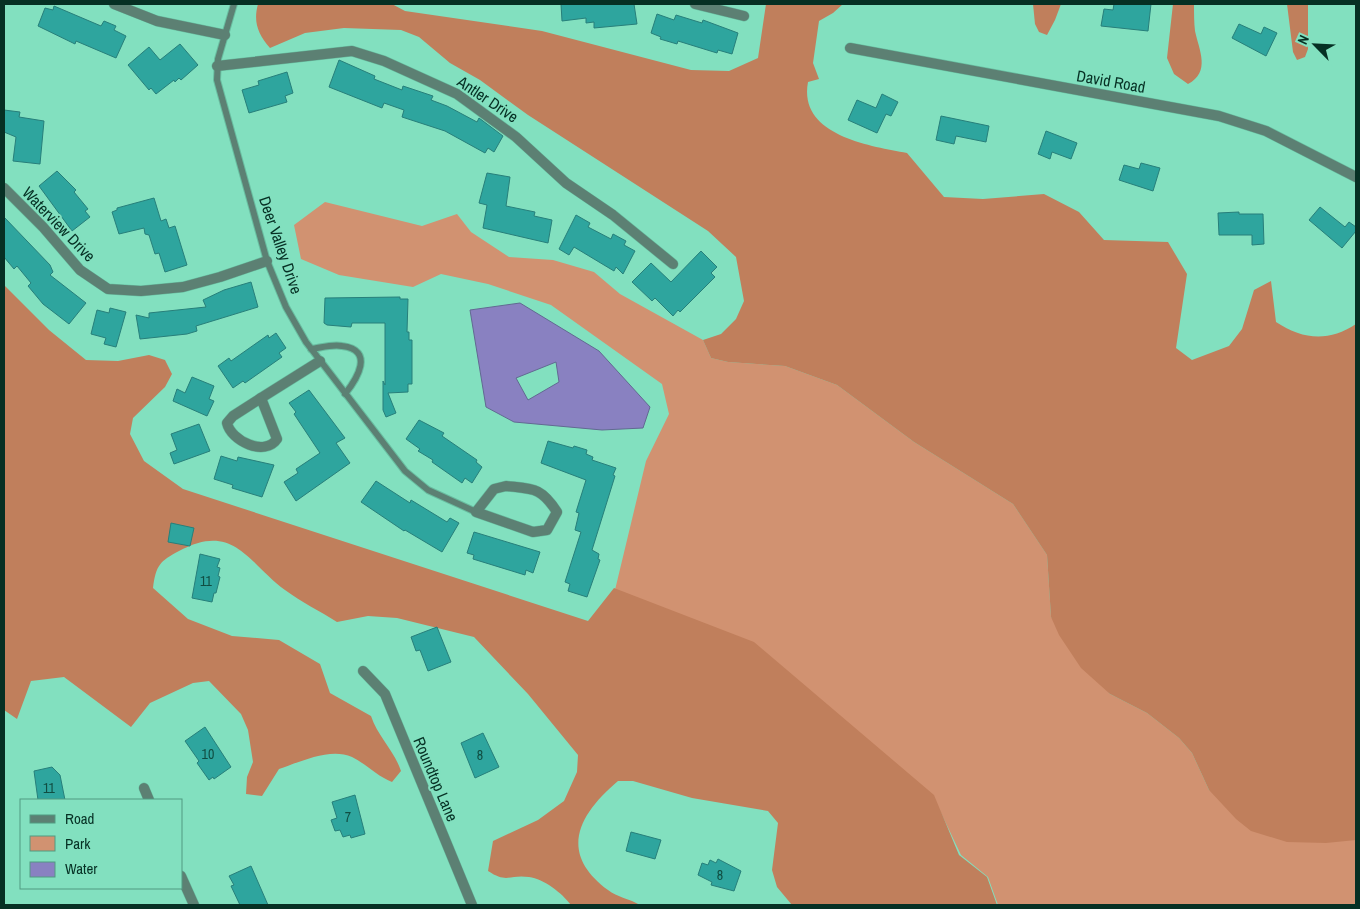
<svg xmlns="http://www.w3.org/2000/svg" width="1360" height="909" font-family="'Archivo Narrow',sans-serif">
<rect width="100%" height="100%" fill="#82e0bf"/>
<path fill="#d19271" d="M325,202l97,24 35,-12 14,18 38,25 44,3 41,12 26,22 83,46 8,18 17,4 57,4 52,19 77,57 99,62 34,51 4,62 59,77 37,19 32,25 13,15 17,37 137,50h10v65h-358l-10,-28 -27,-22 -28,-59 -172,-147 -146,-59 31,-129 23,-47 -7,-30 -111,-79 -63,-21 -47,-10 -28,13 -74,-12 -38,-16 -7,-34z"/>
<g fill="#c07f5c">
<path d="M258,4h134l13,7 137,20 149,39 38,1 29,-13 8,-54h77l-10,9 -14,8 -6,42 6,16 -11,3c-10,53 61,64 99,71l37,44 39,2 61,-5 35,18 25,28 64,2 19,32 -11,74 16,12 37,-14 13,-17 12,-39 17,-9 5,41c27,18 53,20 80,2v516l-30,3 -39,-1 -36,-11 -15,-12 -27,-29 -17,-37 -13,-15 -32,-25 -37,-19 -29,-26 -22,-33 -8,-18 -4,-62 -34,-51 -99,-62 -77,-57 -52,-19 -57,-4 -17,-4 -8,-18 18,-6 15,-15 8,-18 -8,-44 -28,-26 -180,-116 -48,-35 -30,-17 -31,-26 -18,-7 -57,-2 -39,5 -35,15c-12,-14 -17,-26 -12,-44z"/>
<path d="M1033,4h28l-6,16 -8,15 -8,-3 -4,-8z"/>
<path d="M1173,4h21c0,9 0,19 1,27 4,19 16,41 -7,53l-14,-10 -7,-16z"/>
<path d="M1287,4h21v45l-3,8 -8,3 -4,-8z"/>
<path d="M4,285l45,45 37,30 32,1 31,-6 16,5 7,14 -7,13 -32,31 -3,16 14,27 39,28 405,132 26,-33 140,54 180,153 25,60 28,22 10,28h-205l-15,-18 -5,-17 6,-47 -10,-12 -76,-13 -59,-17h-15c-40,34 -60,72 -10,109 9,7 22,9 32,15h-69c-9,-12 -27,-26 -42,-28 -20,-3 -21,7 -41,-6l5,-30 45,-21 26,-19 13,-29 1,-17 -50,-61 -54,-57 -77,-19 -29,-2 -31,6c-17,-11 -36,-20 -52,-32 -37,-27 -51,-69 -106,-39 -19,10 -23,14 -26,37l35,31 44,17 47,4 41,24 10,29 41,23c7,21 23,34 30,55l-9,11c-15,-6 -26,-18 -40,-25 -22,-10 -52,5 -73,12l-17,27 -16,-2 1,-17 6,-15 -5,-32 -7,-16 -32,-33 -16,2 -43,20 -19,24 -67,-50 -33,4 -14,38 -13,-9z"/>
</g>
<path fill="#8981c1" stroke="#626992" fill-rule="evenodd" d="M520,303l79,48 51,56 -7,21 -41,2 -88,-8 -28,-15 -16,-97zM556,362l3,20 -31,18 -12,-22z"/>
<g fill="#2ea59e" stroke="#277f7a">
<path d="M561,4h73l3,20 -43,4v-6l-8,1v-5l-24,3z"/>
<path d="M1114,4h37l-3,27 -47,-5 3,-17 9,1z"/>
<path d="M54,6l47,20 3,-5 12,5 -2,4 12,6 -10,22 -40,-17 -1,3 -37,-18 7,-18 8,2z"/>
<path d="M657,14l17,6 2,-5 26,8 1,-3 35,13 -6,21 -14,-4 -1,3 -39,-12 -1,3 -17,-5 1,-2 -10,-4z"/>
<path d="M1239,24l22,10 3,-7 13,6 -11,23 -34,-18z"/>
<path d="M180,44l18,21 -17,15 -2,-2 -4,4 -1,-2 -18,14 -5,-6 -2,2 -21,-25 21,-18 11,13z"/>
<path d="M339,60l36,16 -1,3 28,11 1,-4 30,10 -2,4 16,6 30,16 2,-4 24,18 -9,16 -6,-4 -3,5 -40,-22 -43,-14 2,-7 -20,-7 -2,5 -53,-21z"/>
<path d="M287,72l6,21 -8,3 2,6 -38,11 -7,-23 17,-5 -1,-4z"/>
<path d="M882,94l16,8 -7,14 -5,-2 -9,19 -29,-13 9,-20 19,8z"/>
<path d="M4,110l16,2 -1,5 25,4 -4,43 -27,-3 3,-24 -12,-5z"/>
<path d="M941,116l48,10 -3,16 -30,-6 -2,8 -18,-4z"/>
<path d="M1046,131l31,12 -6,16 -19,-7 -2,7 -12,-5z"/>
<path d="M1141,163l19,5 -7,23 -34,-11 5,-15 15,4z"/>
<path d="M57,171l19,19 -2,2 14,17 -3,2 5,6 -18,14 -33,-45z"/>
<path d="M487,173l23,4 -4,29 29,6 -1,4 18,4 -4,23 -65,-15 4,-23 -8,-2z"/>
<path d="M154,198l7,23 5,-2 3,9 6,-2 12,39 -22,7 -6,-19 -4,1 -6,-19 -4,-1 -1,-6 -25,6 -7,-22 5,-2v-2z"/>
<path d="M1320,207l25,20 4,-5 7,5v4l-14,17 -33,-28z"/>
<path d="M1239,212v2h24l1,30 -12,1v-10h-33l-1,-22z"/>
<path d="M576,215l14,8 -2,4 23,12 2,-5 13,7 -2,4 11,6 -12,23 -7,-7 -2,4 -40,-24 -5,8 -10,-6z"/>
<path d="M4,217l46,48 3,7 -3,3 36,28 -17,21 -26,-20 -15,-18 3,-3 -14,-17 -3,3 -10,-12z"/>
<path d="M701,251l16,16 -6,6 4,4 -35,35 -2,-2 -5,6 -18,-18 -3,3 -20,-19 19,-19 20,19z"/>
<path d="M251,282l7,25 -62,19 1,5 -10,3 -47,5 -4,-24 13,3v-5l57,-6 -3,-7 21,-10z"/>
<path d="M400,297v2h8l-1,33h2v8h3v44h-4v8l-20,1 8,20 -10,4 -3,-7v-29l2,4v-62h-33l-1,4 -24,-2 -3,-2 1,-25z"/>
<path d="M110,308l16,4 -10,35 -12,-3 2,-6 -15,-4 6,-24 12,3z"/>
<path d="M276,333l10,15 -7,5 3,4 -37,26 -2,-2 -10,7 -15,-22 11,-8 2,3 37,-26 1,3z"/>
<path d="M192,377l22,9 -5,13 5,2 -7,15 -34,-15 4,-12 8,4z"/>
<path d="M309,390l36,48 -9,5 14,20 -54,38 -12,-19 14,-9 -2,-4 24,-16 -26,-39 2,-2 -7,-9z"/>
<path d="M419,420l25,13 -2,3 35,24 -1,2 6,5 -10,16 -7,-5 -3,5 -30,-21 1,-2 -15,-9 2,-2 -14,-10z"/>
<path d="M199,424l11,27 -36,13 -4,-11 7,-3 -6,-16z"/>
<path d="M548,441l25,7 1,-2 13,4 -1,4 7,3 -1,3 24,8 -3,7 2,1 -23,74 7,4 -1,5 2,1 -13,37 -19,-6 2,-7 -5,-2 16,-50 -6,-2 4,-17 -3,-1 10,-32 -45,-17z"/>
<path d="M221,456l16,5 1,-4 36,8 -12,32 -30,-9 1,-3 -19,-6z"/>
<path d="M376,481l34,22 1,-3 36,22 3,-4 9,5 -17,29 -37,-22 -1,1 -43,-29z"/>
<path d="M171,523l23,5 -4,18 -22,-4z"/>
<path d="M474,532l66,20 -7,21 -7,-3 -1,5 -52,-16 1,-4 -7,-2z"/>
<path d="M200,554l20,5 -3,8 3,1 -2,8 2,1 -4,16h-2l-2,9 -20,-4z"/>
<path d="M437,627l14,35 -23,9 -8,-21 -4,1 -5,-14z"/>
<path d="M205,727l26,40 -17,12 -1,-2 -4,3 -12,-17 2,-2 -14,-20z"/>
<path d="M483,733l16,34 -24,11 -14,-35z"/>
<path d="M52,767l8,8 5,25h-27l-4,-29z"/>
<path d="M355,795l10,39 -14,4 -1,-3 -7,2 -3,-7 -5,1 -4,-11 6,-2 -5,-16z"/>
<path d="M631,832l30,8 -6,19 -29,-8z"/>
<path d="M718,859l23,12 -7,20 -23,-6 1,-3 -14,-7 4,-12 6,2 2,-5 6,3z"/>
<path d="M251,866l17,39h-28l-9,-19 3,-1 -5,-9z"/>
</g>
<g fill="none" stroke-linecap="round" stroke-linejoin="round">
<defs>
<g id="lane">
<path d="M234,4l-16,55 -1,21 50,181 19,46 20,35 99,129 23,19 48,22"/>
<path d="M311,349c9,-1 21,-5 31,-3 33,4 15,33 3,48"/>
</g>
<g id="street">
<path d="M114,4l43,17 68,14"/>
<path d="M695,4l49,12"/>
<path d="M850,48l369,68 47,15 90,46"/>
<path d="M217,66l135,-15 32,10 73,33 59,43 50,46 47,32 60,49"/>
<path d="M4,188l39,39 37,43 28,19 33,2 42,-4 37,-10 47,-16"/>
<path d="M261,398l16,41c-12,18 -46,2 -50,-16l6,-7z"/>
<path d="M261,398l59,-37"/>
<path d="M506,486c27,3 35,1 51,26l-10,18 -14,2 -57,-20 18,-23z"/>
<path d="M363,671l22,23 87,211"/>
<path d="M144,788l5,12"/>
<path d="M181,876l13,29"/>
</g>
</defs>
<use href="#lane" stroke="#69bda0" stroke-width="8"/>
<use href="#street" stroke="#69bda0" stroke-width="11"/>
<use href="#lane" stroke="#5c8073" stroke-width="6"/>
<use href="#street" stroke="#5c8073" stroke-width="10"/>
</g>
<g text-anchor="middle" stroke-width="4" stroke-linejoin="round" paint-order="stroke">
<g font-size="14" fill="#104d42">
<text x="206" y="586">11</text>
<text x="208" y="759">10</text>
<text x="480" y="760">8</text>
<text x="49" y="793">11</text>
<text x="348" y="822">7</text>
<text x="720" y="880">8</text>
</g>
<g font-size="16" fill="#063024" stroke="#82e0bf">
<text transform="translate(1111 81) rotate(10)" y="6">David Road</text>
<text transform="translate(488 99) rotate(34)" y="6">Antler Drive</text>
<text transform="translate(59 224) rotate(46)" y="6">Waterview Drive</text>
<text transform="translate(281 245) rotate(71)" y="6">Deer Valley Drive</text>
<text transform="translate(436 779) rotate(67)" y="6">Roundtop Lane</text>
</g>
</g>
<rect width="1360" height="909" fill="none" stroke="#063024" stroke-width="10"/>
<rect x="20" y="799" width="162" height="90" fill="#82e0bf" stroke="#509a81"/>
<rect x="30" y="815" width="25" height="8" fill="#5c8073" stroke="#509a81"/>
<text x="65" y="824" font-size="15" fill="#063024">Road</text>
<rect x="30" y="836" width="25" height="15" fill="#d19271" stroke="#509a81"/>
<text x="65" y="849" font-size="15" fill="#063024">Park</text>
<rect x="30" y="862" width="25" height="15" fill="#8981c1" stroke="#509a81"/>
<text x="65" y="874" font-size="15" fill="#063024">Water</text>
<g transform="translate(1315 45) rotate(294)" stroke="#82e0bf" stroke-width="4" paint-order="stroke">
<path d="M0-4L9 19L0 12L-9 19Z" fill="#063024"/>
<text y="-8" font-size="14" font-weight="bold" text-anchor="middle" fill="#063024">N</text>
</g>
</svg>
